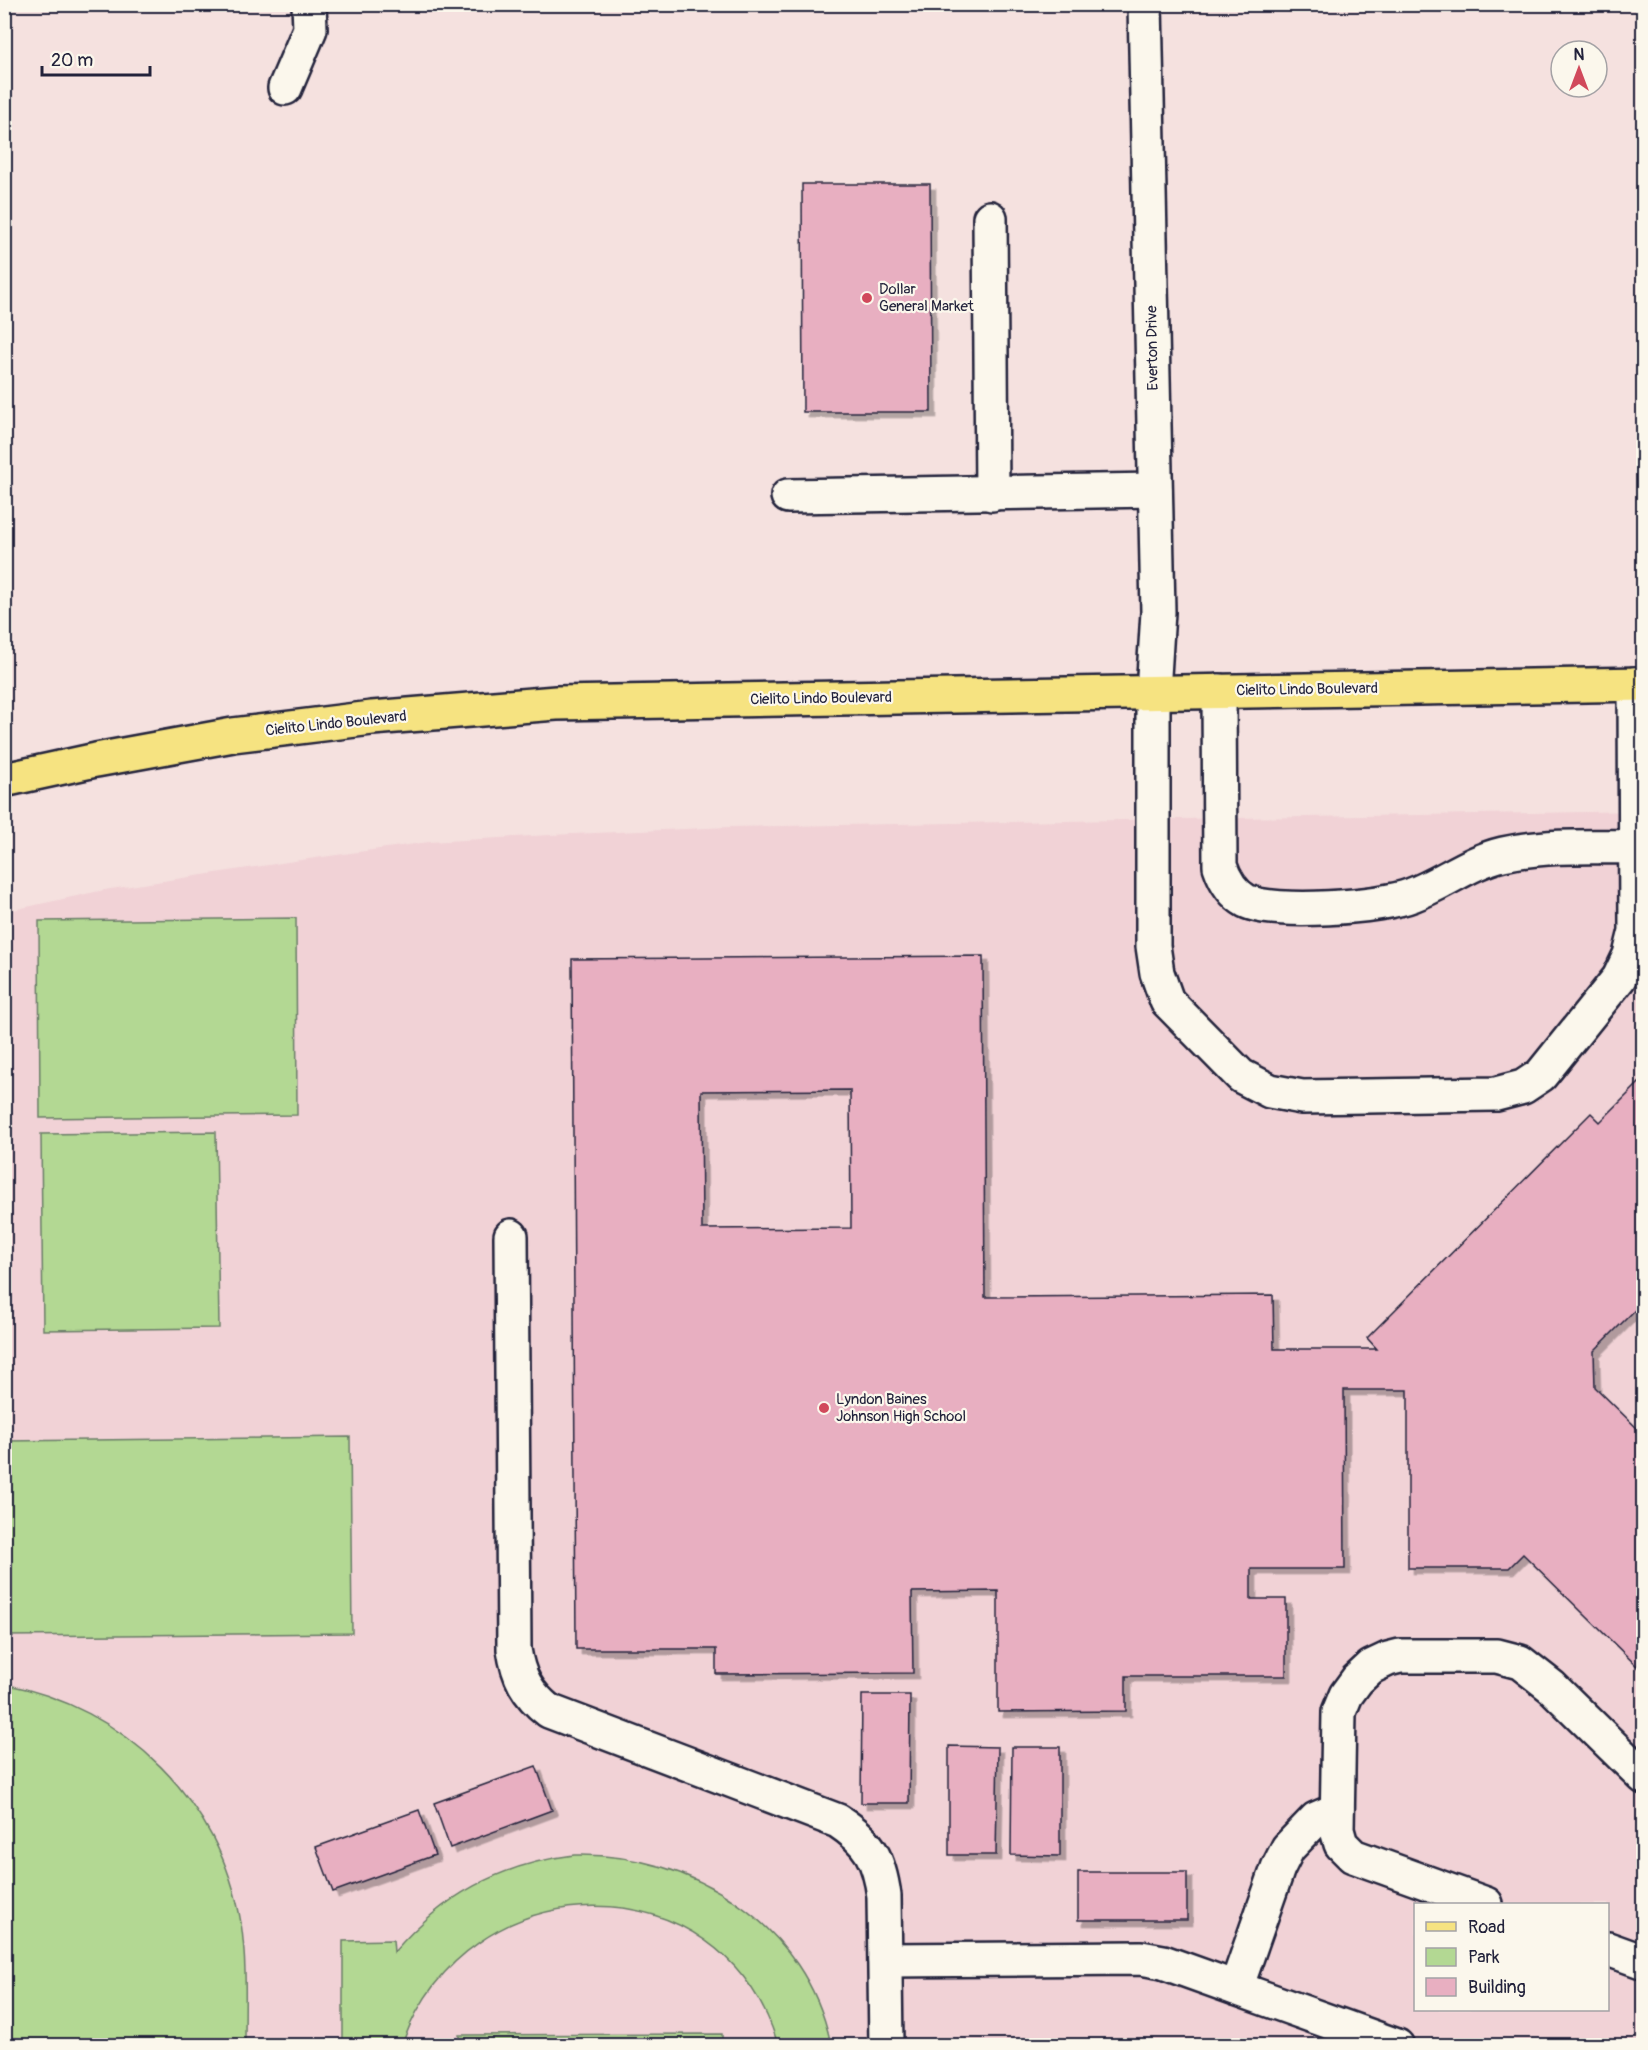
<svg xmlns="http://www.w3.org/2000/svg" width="1648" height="2050" font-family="Pangolin,sans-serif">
<defs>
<filter id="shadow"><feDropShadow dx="5.5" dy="5.5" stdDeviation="0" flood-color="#0004"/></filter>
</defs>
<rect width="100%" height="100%" fill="#f5e1df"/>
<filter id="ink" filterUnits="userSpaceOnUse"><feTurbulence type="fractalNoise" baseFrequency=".0167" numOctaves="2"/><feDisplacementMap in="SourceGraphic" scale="12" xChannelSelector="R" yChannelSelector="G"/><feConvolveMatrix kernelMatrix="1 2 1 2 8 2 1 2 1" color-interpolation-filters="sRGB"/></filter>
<g filter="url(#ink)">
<path fill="#f1d2d6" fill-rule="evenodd" d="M1643,811v1234h-1638l-1,-1133 100,-22 197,-30 128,-18 121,-7 179,-8zM1416,1904h192v106h-192z"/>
<g fill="#b3d893" stroke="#6a7d67" stroke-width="1.5">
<path d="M296,918l1,197 -257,3 -1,-197z"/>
<path d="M216,1132l3,196 -176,2 -2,-196z"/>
<path d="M350,1437l2,196 -347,3v-195z"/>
<path d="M4,1684c121,23 217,117 237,239 6,40 4,82 4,122h-240z"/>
<path d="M574,1855c118,-3 233,70 257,190h-53c-56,-188 -312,-182 -376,0h-59v-104l50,-1 1,12c48,-56 106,-88 180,-97z"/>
<path d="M722,2034v12l-263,-1v-10z"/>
</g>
<g fill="#e8afc1" stroke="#22223b" stroke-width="1.5" fill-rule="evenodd" filter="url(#shadow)">
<path d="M802,184h128l1,228h-128z"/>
<path d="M983,956l2,341 288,-2 1,54h103l-10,-11 224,-225 9,9 44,-44v223l-50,50 1,36 49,48v238l-121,-119 -14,14h-101v-178h-64l1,179h-94v30h35v77h-160v35l-128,1v-121l-86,1 1,81 -197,1v-25h-140l-4,-690zM850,1090l1,138 -149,1 -1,-138z"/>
<path d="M862,1695h48l-1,108h-48z"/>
<path d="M949,1746l49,1 -2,108h-47z"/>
<path d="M1012,1747h48v109l-49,-1z"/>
<path d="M536,1766l16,44 -102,38 -16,-45z"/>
<path d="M419,1810l16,45 -102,37 -17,-45z"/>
<rect x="1078" y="1872" width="109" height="48"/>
</g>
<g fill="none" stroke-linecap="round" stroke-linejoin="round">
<defs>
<g id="minor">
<path d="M1145,4l13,608 -5,80v254l4,27 10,28 74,75 29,15 32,6 194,-3 27,-7 18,-12 78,-97 11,-23 6,-24 -1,-247"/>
<path d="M285,88l25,-59 -1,-25"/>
<path d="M990,218l2,276"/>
<path d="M788,496l367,-6"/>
<path d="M1219,691l1,175c5,15 12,27 26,35 28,14 137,6 166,-6 32,-12 57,-33 91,-41 46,-10 94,-7 141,-7"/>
<path d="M511,1236l3,413c4,27 13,45 35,62l289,110c32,21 41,38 46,75l2,150"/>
<path d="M1486,1904l-133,-48 -12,-12 -4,-14 2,-118 7,-17 11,-15 14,-13 17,-8 12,-3h97l23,6 32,25 92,90"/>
<path d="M1608,1949l36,13"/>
<path d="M885,1960l256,-2 22,4 234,84"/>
<path d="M1236,1988l42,-120 10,-20 28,-29 21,-9"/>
</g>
<path id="major" d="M4,780l92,-20 137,-25 139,-17 184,-15 1088,-19"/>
</defs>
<use href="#minor" stroke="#22223b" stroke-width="38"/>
<use href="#major" stroke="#22223b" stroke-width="38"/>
<use href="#minor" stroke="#fbf7ec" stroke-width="33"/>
<use href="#major" stroke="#f6e381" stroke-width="33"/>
</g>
</g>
<g fill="#d1495b" stroke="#fbf7ec" stroke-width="2">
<circle cx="867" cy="298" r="6"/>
<circle cx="824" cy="1408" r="6"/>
</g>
<g text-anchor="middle" stroke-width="4.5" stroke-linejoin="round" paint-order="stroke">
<g font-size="15" fill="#22223b" stroke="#fbf7ec" text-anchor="start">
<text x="879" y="294">Dollar<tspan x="879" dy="17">General Market</tspan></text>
<text x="836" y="1404">Lyndon Baines<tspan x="836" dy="17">Johnson High School</tspan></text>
</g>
<g font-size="15" fill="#22223b" stroke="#fbf7ec">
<text transform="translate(1152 348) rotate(-91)" y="5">Everton Drive</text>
<text transform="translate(1307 689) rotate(-1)" y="5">Cielito Lindo Boulevard</text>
<text transform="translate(821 698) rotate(-1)" y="5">Cielito Lindo Boulevard</text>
<text transform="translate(336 723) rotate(-6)" y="5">Cielito Lindo Boulevard</text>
</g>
</g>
<rect width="1648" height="2050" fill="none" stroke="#fbf7ec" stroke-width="24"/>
<rect x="12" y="12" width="1624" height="2026" fill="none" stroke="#22223b" stroke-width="2" filter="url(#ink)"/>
<rect x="1414" y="1903" width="195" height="108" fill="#fbf7ec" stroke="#a4a2a5" stroke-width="1.5"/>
<rect x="1426" y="1922" width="30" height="9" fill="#f6e381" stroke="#a4a2a5" stroke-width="1.5"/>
<text x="1468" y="1933" font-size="18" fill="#22223b">Road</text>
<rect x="1426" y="1948" width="30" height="18" fill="#b3d893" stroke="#a4a2a5" stroke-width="1.5"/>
<text x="1468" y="1963" font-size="18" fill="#22223b">Park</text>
<rect x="1426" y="1978" width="30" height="18" fill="#e8afc1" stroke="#a4a2a5" stroke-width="1.5"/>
<text x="1468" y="1993" font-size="18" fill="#22223b">Building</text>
<g transform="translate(1579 69)"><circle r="28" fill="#fbf7ec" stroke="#a4a2a5" stroke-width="1.5"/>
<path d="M0-4.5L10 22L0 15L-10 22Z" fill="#d1495b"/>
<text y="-9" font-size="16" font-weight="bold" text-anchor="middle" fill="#22223b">N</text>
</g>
<path d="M42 66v9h108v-9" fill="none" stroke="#22223b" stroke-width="3"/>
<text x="51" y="66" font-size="18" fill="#22223b" stroke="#fbf7ec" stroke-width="4.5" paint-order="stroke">20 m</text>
</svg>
